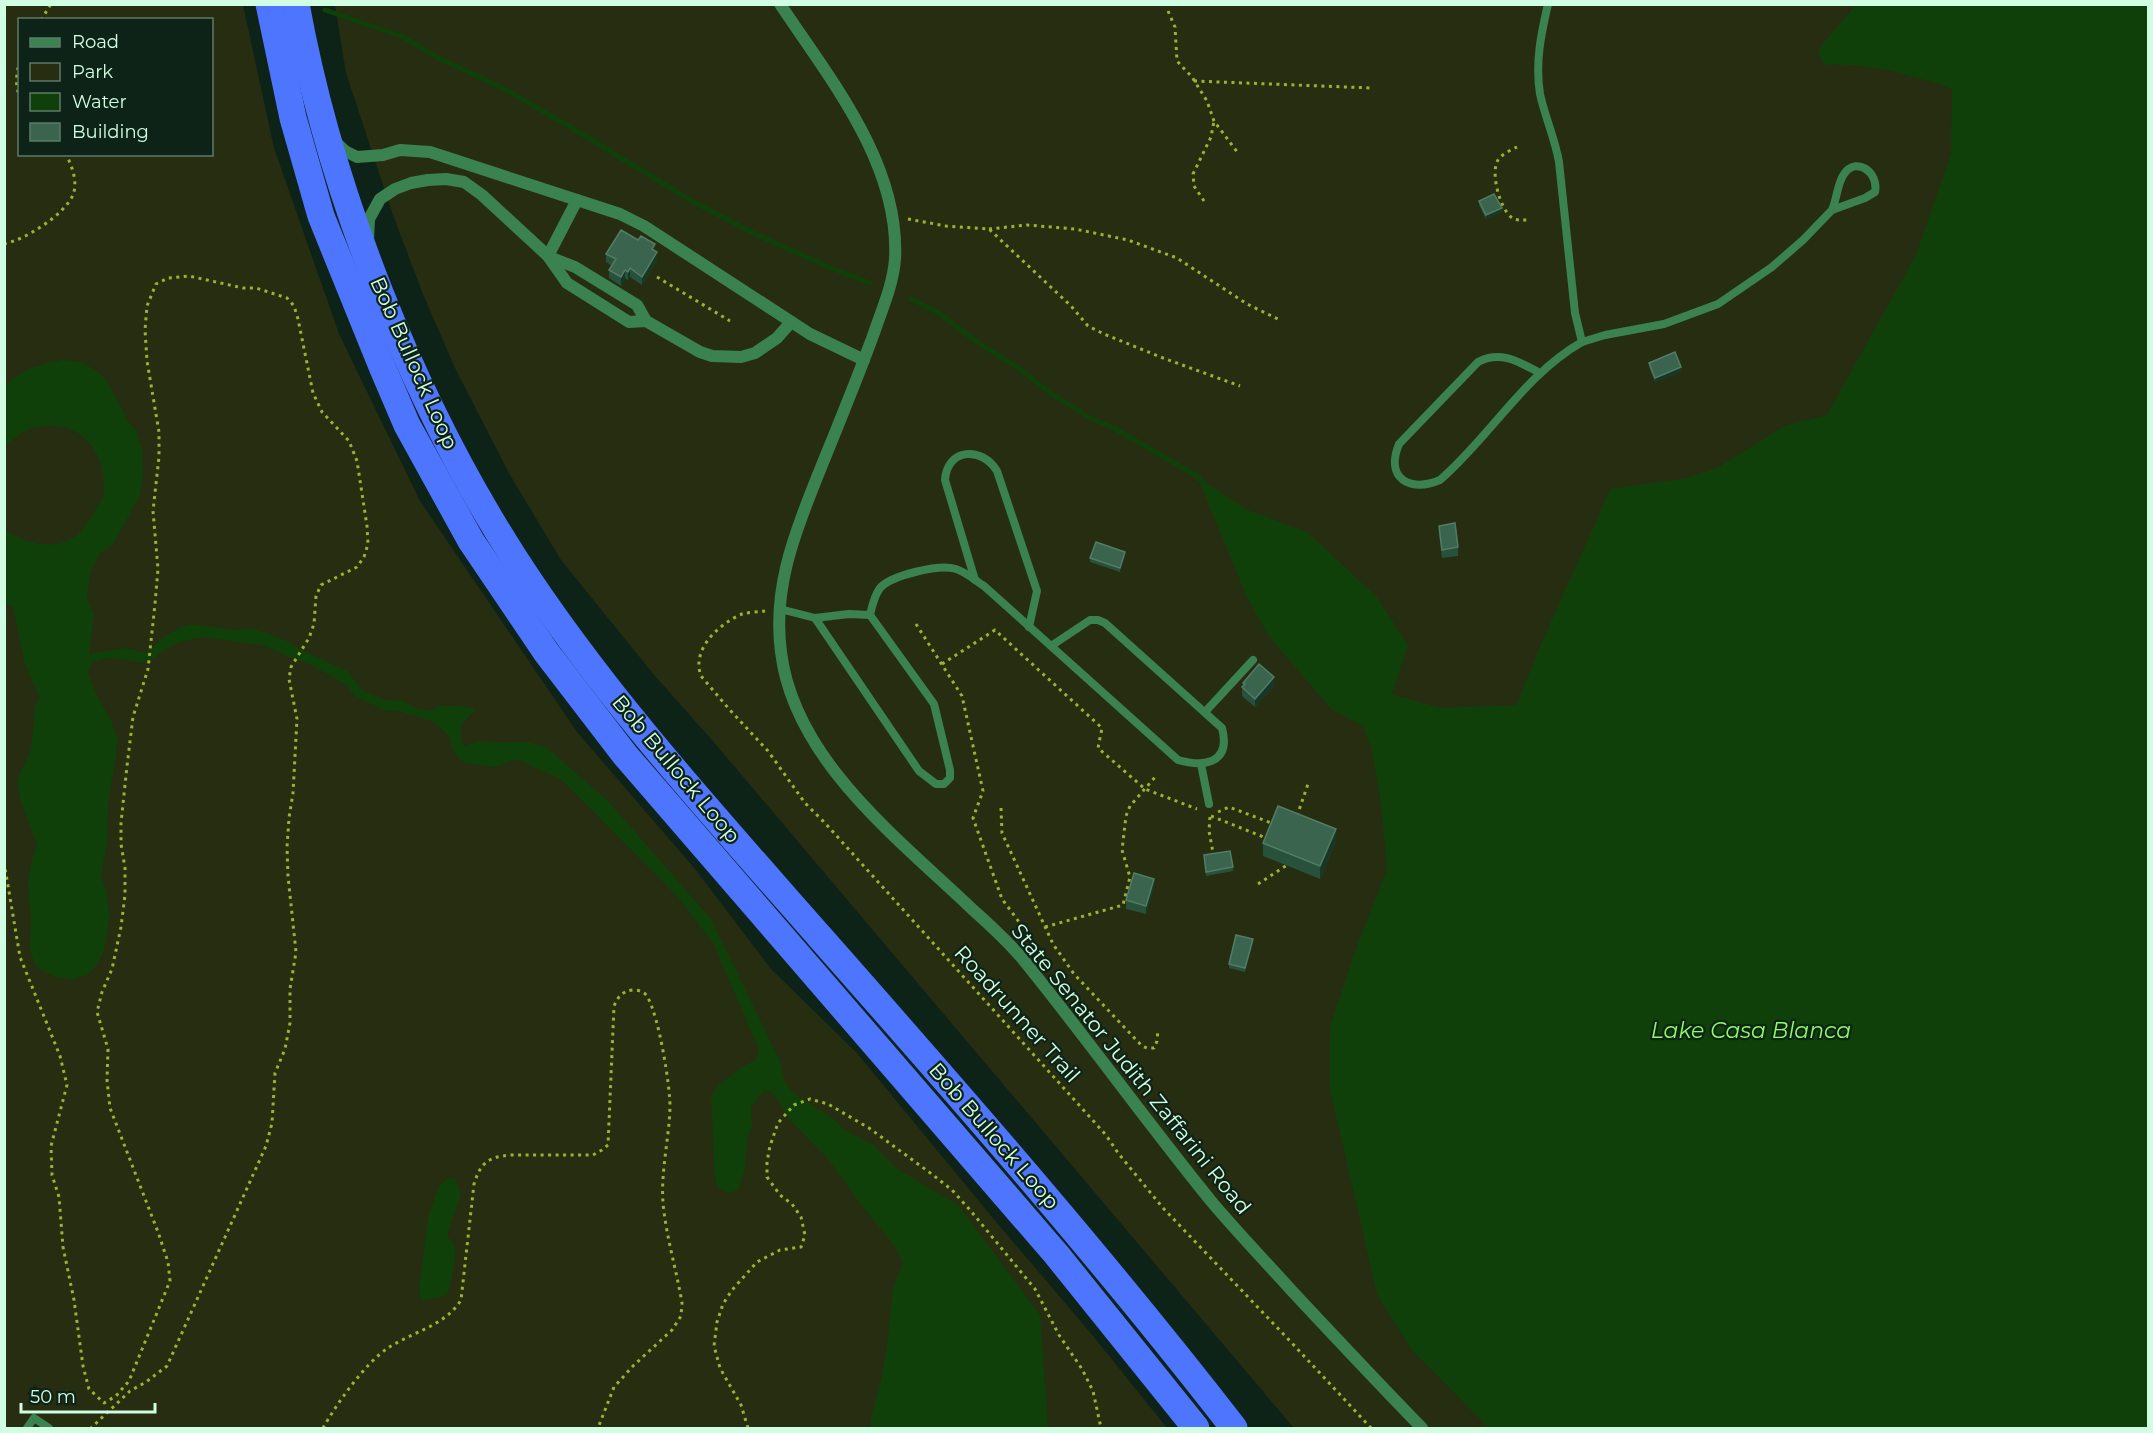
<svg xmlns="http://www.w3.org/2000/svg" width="2153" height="1433" font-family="Montserrat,sans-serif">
<rect width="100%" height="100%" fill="#0e2317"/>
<g fill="#272d11" fill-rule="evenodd">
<path d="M5,5h238l31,143 65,186 81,167 157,231 118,137 76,100 85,83 141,171 92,108 78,97h-1162zM20,20h192v134h-192z"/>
<path d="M335,5h1813v1423h-854l-582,-688 -57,-64 -94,-116 -51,-85 -55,-107 -32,-74 -30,-79 -47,-142z"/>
</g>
<g fill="#10400a">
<path d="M1856,4l292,1v1423h-659l-77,-78 -35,-56 -47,-205v-62l27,-81 30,-76 -5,-57 -10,-63 -9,-24 -32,-17 -63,-74 -22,-40 -49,-119 48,33 62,23 69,64 32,49 -16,49 49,14 76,-3c27,-74 63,-144 93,-216l77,-11 30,-10 68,-42 42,-11 89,-160 35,-101 1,-65c-40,-14 -85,-27 -128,-24l-6,-13c10,-18 26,-30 38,-48z"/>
<path d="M63,360l18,2 16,9 10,10 21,40 9,11 5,17 1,23 -3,23 -27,49 -14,10 -9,18 -3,27 7,15 -5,40 36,-6 22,5 14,-14 20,-12 11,-3 40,6 22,-1 33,12 10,7 50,23 15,19 23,10 18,1 12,7 16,3 9,-5h22l14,3 -15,16v17l4,4 12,-5 21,1h30l19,6 60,52 104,119 68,140 6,23 9,12 40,25 9,10 30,16 23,23 63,38 81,109 8,113h-177v-11l8,-28 7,-34 7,-66 10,-26 -7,-15 -40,-50 -27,-38 -40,-41 -10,-18 -9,-10 -7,1 -12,16 1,18 -5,12 -2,31 -7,21 -11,3 -9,-6 -3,-6 -4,-83 6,-12 27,-20 12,-6 3,-11 -46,-106 -35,-46 -116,-117 -45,-21 -22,8 -29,-4 -8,-5 -6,-9 -2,-11 -8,-9 -11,-8 -32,-10 -15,-1 -29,-14 -8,-11 -34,-19 -51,-21 -59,-8 -23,5 -16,8 -8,7 -15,6 -16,-4 -19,-1 -14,4 -4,11 10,25 12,20 8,22 -10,64 -1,37 -6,35 5,14 3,24 -2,22 -4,17 -7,13 -9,9 -14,4 -16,-2 -13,-5 -9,-7 -5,-16 1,-28 -3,-35 3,-23 6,-18 -17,-46 -3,-19 14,-30 4,-44 5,-8 -15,-34 -12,-57 -8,-4v-74c18,15 52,23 72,6 7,-6 12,-15 17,-23 3,-6 9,-13 10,-20 2,-37 -19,-69 -58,-66 -5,1 -10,0 -14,2 -10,3 -19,12 -27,17l-1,-58c17,-18 35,-22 59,-27z"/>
<path d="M447,1179l8,-1 6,16 -14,42c2,3 5,5 7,8 4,8 -4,42 -7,51l-26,6 -2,-11 9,-71 10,-31z"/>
</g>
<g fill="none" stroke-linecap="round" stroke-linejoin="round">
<g stroke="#10400a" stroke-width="5">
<path d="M325,10l76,26 36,21 69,33 68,39 116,71 63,33 78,35 39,15"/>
<path d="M911,299l28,14 35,27 43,27 36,28 37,23 22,9 85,49 4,5"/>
</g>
<g stroke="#9ab430" stroke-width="3" stroke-dasharray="3 4.5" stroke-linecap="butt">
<path d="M1168,11l7,16 2,34 15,16 15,24 7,20 24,32"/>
<path d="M41,20l10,-16"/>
<path d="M20,60c-3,12 -6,25 0,36"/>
<path d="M1194,81l178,7"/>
<path d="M1517,147c-6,3 -15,7 -19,13 -8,13 2,48 13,57 5,4 11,3 18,3"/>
<path d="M1204,201l-10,-15 -1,-12 18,-37 3,-16"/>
<path d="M908,219l38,7 43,3 82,77 17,20 16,8 59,24 77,28"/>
<path d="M989,229l38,-4 48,4 53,11 49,18 70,46 33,16"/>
<path d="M4,244c22,-5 59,-28 69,-49 5,-13 -1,-29 -7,-41"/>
<path d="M657,277l73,44"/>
<path d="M765,611c-7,1 -16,1 -23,3 -23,10 -51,35 -41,62l28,33 39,42 37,52 20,20 281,312 12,18 45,55 127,133 81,87"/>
<path d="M916,624l46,72 21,95 -10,27 29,81 23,31"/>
<path d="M942,664l53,-34 107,98 -4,20 47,41 52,20"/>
<path d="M1001,808l1,25 51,111 21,30 68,72 5,2h7l3,-7 1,-12"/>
<path d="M1218,812l11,-5 45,17"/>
<path d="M4,814v8"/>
<path d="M1211,816l55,22"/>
<path d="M1297,816l11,-32"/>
<path d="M1210,817l-1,14 5,27"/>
<path d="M4,862l16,95 40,99 7,29 -16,61 1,29 7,22 4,50 11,53 9,66 6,23 15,14 12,-7 13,-15 41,-100 -2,-19 -10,-30 -48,-124 -3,-28 1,-31 -11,-37 5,-20 10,-23 9,-42 4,-32v-27l-4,-24v-21l6,-57 6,-49 15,-48 7,-65 3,-35 -5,-58 6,-54v-25l-12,-71 -2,-31 2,-24 9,-22 12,-6 21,-2 54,12h13l31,10 7,8 4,13 15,74 9,19 27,29 8,20 10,65 1,18 -4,13 -7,10 -36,18 -5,11 -2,28 -5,14 -18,29 -2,12 8,40 -4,74 -4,25 -2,29 1,29 8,76 -6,37v34l-5,26 -10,24 -3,50 -6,23 -99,220 -21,16 -16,9 -39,37"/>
<path d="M1258,884l29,-19"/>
<path d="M1045,927l78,-22 7,-28 -8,-27 4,-34 4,-10 26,-30"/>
<path d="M323,1428c13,-23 42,-65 65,-80 24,-16 57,-22 73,-48l13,-116c7,-22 14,-27 37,-29h82l9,-5 6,-5 6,-139c4,-9 8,-15 19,-16 7,0 13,3 15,8 11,20 22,86 22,109 -1,35 -11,70 -6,105 4,31 13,61 18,91l-1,13 -9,14 -39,36 -19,21 -16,41"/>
<path d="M748,1428l-7,-23 -21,-37 -6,-22 3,-24 6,-18 9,-14 25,-28 23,-12 21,-3 4,-12 -4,-18 -9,-13 -12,-9 -13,-18v-15l3,-16 8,-23 16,-18 16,-6 18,5 41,24 64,47 19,15 18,20 65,79 24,46 23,34 11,22 8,37"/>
</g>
<g stroke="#3a824f" stroke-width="8">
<path d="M1548,4c-7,30 -13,59 -8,90 5,23 15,45 19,68l16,151 7,29"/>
<path d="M1540,373c-21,-11 -39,-23 -62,-11l-79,82c-14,34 10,49 41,36 50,-43 84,-105 142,-138l23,-7 59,-11 54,-20 54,-37 31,-27 29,-30 33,-12 10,-6c4,-20 -19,-36 -31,-18 -7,10 -7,25 -12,36"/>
<path d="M975,580l-30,-100c2,-32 37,-34 52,-9l40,120 -8,36"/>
<path d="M780,609l35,9 104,153 17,13h8l6,-6v-8l-16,-66 -64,-89c2,-9 4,-19 10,-27 12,-13 59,-24 76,-19 10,3 20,12 28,17l194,174c28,8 53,2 44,-32l-117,-105 -7,-3h-8l-39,26"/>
<path d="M815,618l34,-4 21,1"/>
<path d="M1205,712l48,-52"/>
<path d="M1201,764l8,40"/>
<path d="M27,1428l7,-10 15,10"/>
</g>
<g stroke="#3a824f" stroke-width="12">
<path d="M780,4c50,75 120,160 115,255 -2,26 -13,50 -21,74 -19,52 -40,102 -60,152 -22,55 -41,107 -33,167 13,108 118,187 191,257 17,15 34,31 49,48 65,80 125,164 190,244 26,31 54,60 81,90 43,46 86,92 130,137"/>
<path d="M334,141l11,10 12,6 26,-2 17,-5 30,2 190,62 24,12 166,108 54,26"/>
<path d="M368,241l1,-22 11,-20 15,-10 16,-6 17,-3 18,-1 18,3 18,13 66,61 19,27 62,39 17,-1"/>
<path d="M548,256l29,-56"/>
<path d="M549,257l26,10 62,38 9,16 54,31 12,4 29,1 14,-4 22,-15 14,-16"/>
</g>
<g stroke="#4e75fd" stroke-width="27">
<path d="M269,4l24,114 28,98 62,153 24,56 64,116 75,111 79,103 431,499 140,174"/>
<path d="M296,4c34,187 116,395 219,555 88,136 198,256 305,378 142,161 283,322 414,491"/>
</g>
</g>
<g fill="#28513b">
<path d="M1479,201l23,11 -16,7 -7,-14z"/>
<path d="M655,251l2,9 -15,25 -12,-8 -2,3 -3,-2 -4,8 -12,-8v-8l3,-4 -6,-4v-8z"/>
<path d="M1649,363l32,9 -26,10 -6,-15z"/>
<path d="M1439,526l19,21v9l-16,2 -3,-24z"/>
<path d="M1125,556l-5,16 -30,-10v-4z"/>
<path d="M1243,683l31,3 -19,21 -13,-11v-9l1,-1z"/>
<path d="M1336,842l-16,37 -57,-23v-13z"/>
<path d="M1204,855l29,12v4l-27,5z"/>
<path d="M1154,887l-8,27 -20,-5v-9z"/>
<path d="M1253,943l-8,29 -16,-4v-4z"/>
</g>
<g fill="#163725">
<path d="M1502,208v4l-16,7v-4z"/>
<path d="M657,252v8l-15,25v-8z"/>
<path d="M630,268v9l-2,3v-8z"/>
<path d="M625,270v8l-4,8v-9z"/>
<path d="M1681,367v5l-26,10v-4z"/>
<path d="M1125,552v4l-5,16v-4z"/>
<path d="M1274,677v9l-19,21v-8z"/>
<path d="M1336,829v13l-16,37v-13z"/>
<path d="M1154,879v8l-8,27v-8z"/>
<path d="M1253,939v4l-8,29v-4z"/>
</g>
<g fill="#3a644d" stroke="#527c64" stroke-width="1.5">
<path d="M1494,194l8,14 -16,7 -7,-14z"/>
<path d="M621,230l17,10 3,-4 14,8 -3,5 5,3 -15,25 -12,-9 -2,4 -3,-2 -4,7 -12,-7 7,-11 -10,-5z"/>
<path d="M1675,352l6,15 -26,11 -6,-15z"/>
<path d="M1455,523l3,24 -16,3 -3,-24z"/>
<path d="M1096,542l29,10 -5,16 -30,-10z"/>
<path d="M1259,664l15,13 -19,22 -13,-12 3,-3 -2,-1z"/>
<path d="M1278,806l58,23 -16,37 -57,-23z"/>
<path d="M1230,851l3,16 -27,5 -2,-17z"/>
<path d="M1134,873l20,6 -8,27 -20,-6z"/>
<path d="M1236,935l17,4 -8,29 -16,-4z"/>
</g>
<g text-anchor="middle" stroke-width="4.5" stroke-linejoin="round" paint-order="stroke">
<g font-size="21" fill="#d1fee2" stroke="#0e2317">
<text transform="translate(414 363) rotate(66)" y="7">Bob Bullock Loop</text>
<text transform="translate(676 769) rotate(50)" y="7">Bob Bullock Loop</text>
<text transform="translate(1017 1014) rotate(48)" y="7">Roadrunner Trail</text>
<text transform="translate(1131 1069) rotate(51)" y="7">State Senator Judith Zaffarini Road</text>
<text transform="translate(994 1136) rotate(49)" y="7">Bob Bullock Loop</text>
</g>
<g font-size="22" font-style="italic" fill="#8cfd60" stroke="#0e2317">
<text x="1751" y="1038">Lake Casa Blanca</text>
</g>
</g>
<rect width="2153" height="1433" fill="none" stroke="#d1fee2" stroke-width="12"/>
<rect x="18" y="18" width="195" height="138" fill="#0e2317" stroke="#5c7b68" stroke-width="1.5"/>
<rect x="30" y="38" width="30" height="9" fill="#3a824f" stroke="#5c7b68" stroke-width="1.5"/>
<text x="72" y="48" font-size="18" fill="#d1fee2">Road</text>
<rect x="30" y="63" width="30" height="18" fill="#272d11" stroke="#5c7b68" stroke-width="1.5"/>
<text x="72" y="78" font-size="18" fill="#d1fee2">Park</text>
<rect x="30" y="93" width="30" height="18" fill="#10400a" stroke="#5c7b68" stroke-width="1.5"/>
<text x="72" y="108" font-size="18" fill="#d1fee2">Water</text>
<rect x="30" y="123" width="30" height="18" fill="#3a644d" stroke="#5c7b68" stroke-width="1.5"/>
<text x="72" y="138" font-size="18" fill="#d1fee2">Building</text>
<path d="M21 1403v9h134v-9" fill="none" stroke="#d1fee2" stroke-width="3"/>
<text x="30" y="1403" font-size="18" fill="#d1fee2" stroke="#0e2317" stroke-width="4.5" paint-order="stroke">50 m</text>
</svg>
